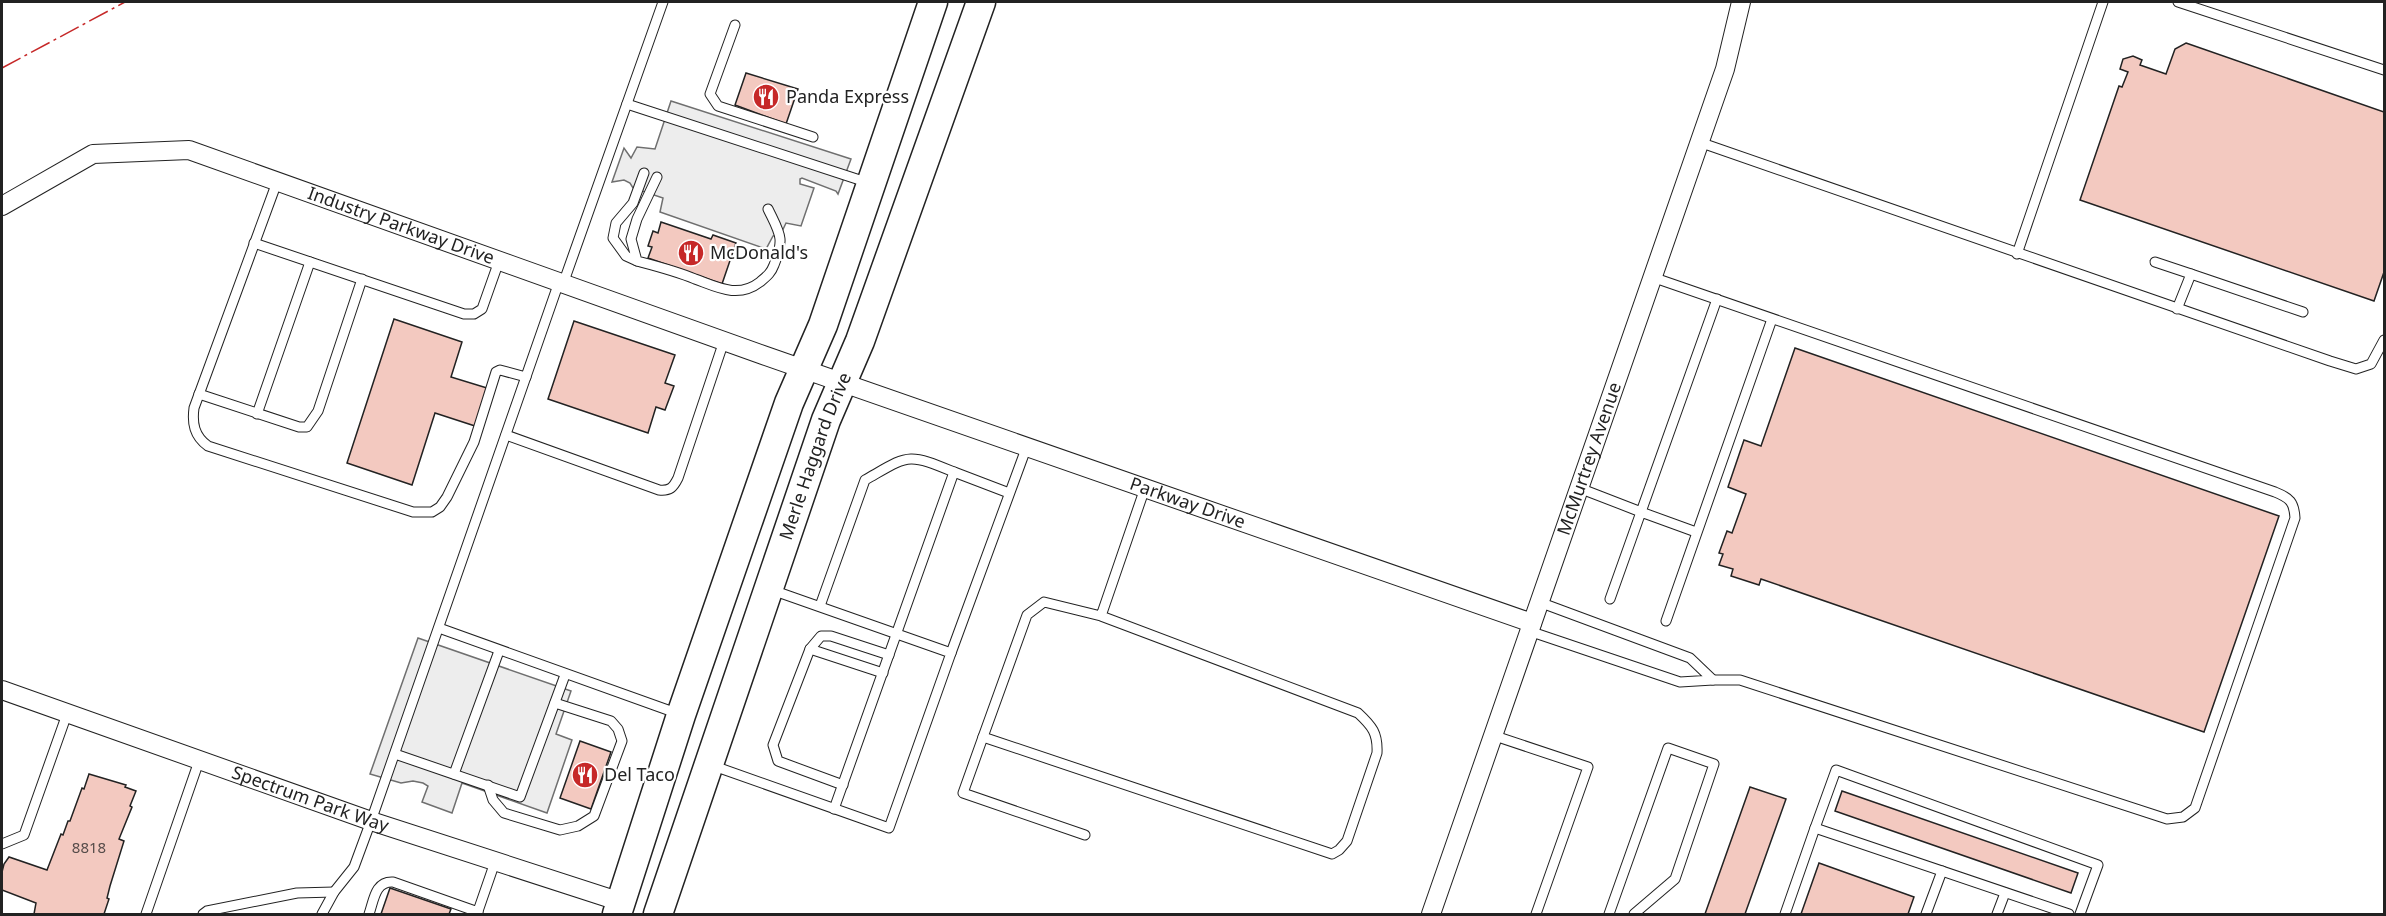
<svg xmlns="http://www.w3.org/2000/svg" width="2386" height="916" font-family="'Noto Sans',sans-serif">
<rect width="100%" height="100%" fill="#fff"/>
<g fill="#ededed" stroke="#6f6f6f" stroke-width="1.5">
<path d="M671,101l180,58 -13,35 -2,-3 -34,-13 -2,1v5l14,4 -13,38 -15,-3 -8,17 -2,-5 -3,1 -7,13 -106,-37 3,-14 -30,-10 -3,-5 -6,-3 -12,2 12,-34 7,10 6,-11 18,2z"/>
<path d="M418,638l153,53 -15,43 16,6 -25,73 -85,-30 -10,30 -30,-11 6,-16 -5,-3 -10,-2 -12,2 -31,-9z"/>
</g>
<g fill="#f3c9c0" stroke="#222" stroke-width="1.5">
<path d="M2186,43l198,69v160l-10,29 -294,-101 39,-114 3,1 6,-15 -8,-3 3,-10 10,-3 9,4 -2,5 26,9 9,-25z"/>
<path d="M746,73l52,16 -12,35 -51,-19z"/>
<path d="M661,222l50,17 2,-4 23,8 -14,41 -74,-26 4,-11 -4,-1 5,-15 5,2z"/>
<path d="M394,319l68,23 -11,35 36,11 -12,38 -40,-13 -23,72 -65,-22z"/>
<path d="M574,321l101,34 -10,28 9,3 -9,24 -9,-3 -8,26 -100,-34z"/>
<path d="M1795,348l484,168 -75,216 -443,-153 -2,6 -28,-9 2,-7 -14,-4 4,-11 -4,-1 8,-22 5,2 14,-39 -18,-7 16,-47 17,6z"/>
<path d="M580,741l31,11 -20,57 -31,-11z"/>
<path d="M89,774l37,11 -1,2 11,4 -6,15 2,1 -13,32 5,2 -14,45 -3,12 2,1 -5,15h-70l2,-11 -34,-13v-18l2,-8 5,-7 38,13 14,-36 2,1 5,-14h2l12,-33 2,1z"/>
<path d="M1750,787l36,12 -41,115h-40z"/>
<path d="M1842,791l236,82 -7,20 -236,-82z"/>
<path d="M1819,863l95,34 -6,17h-107z"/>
<path d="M390,888l61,21 -2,5h-68z"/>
</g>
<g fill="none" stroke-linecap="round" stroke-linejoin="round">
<defs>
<g id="service">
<path d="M2178,2l206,68"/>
<path d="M735,25l-25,69 8,12 95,31"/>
<path d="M627,104l242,79"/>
<path d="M1699,142l631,219 26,8 15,-5 13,-24"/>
<path d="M657,177l-20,42 -6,20 6,22c19,5 39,10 58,18 22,8 43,20 65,3 7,-6 11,-9 14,-17 11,-27 6,-31 -6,-56"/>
<path d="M277,182l-83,226c-2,15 0,28 14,38l205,66h19l8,-5 7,-10 27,-55 22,-70 4,-2 26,7"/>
<path d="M254,243l210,71h10l8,-5 17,-48"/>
<path d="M2017,254l86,-252"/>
<path d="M637,261l-11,-5 -13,-18 3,-15 17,-20 11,-30"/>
<path d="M2155,262l36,12"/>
<path d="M1652,277l623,215c15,6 19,10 20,26l-100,290 -12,9 -16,2 -427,-139h-27"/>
<path d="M563,284l100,-282"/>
<path d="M2177,309l14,-35 112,38"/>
<path d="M199,394l100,33h8l11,-16 44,-132"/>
<path d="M257,414l53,-152"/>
<path d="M506,435l153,55c11,1 14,-2 19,-12l46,-137"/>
<path d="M1579,488l62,24 76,-213"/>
<path d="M1610,599l31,-87 55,20"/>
<path d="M820,606l45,-126c44,-25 41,-28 89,-8"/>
<path d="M1101,616l257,97c14,13 20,20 19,40l-30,88 -8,9 -7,4 -349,-117 44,-122 17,-13 57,14 44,-128"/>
<path d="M1666,621l106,-302"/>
<path d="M439,628l240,86"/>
<path d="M1529,631l151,51 33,-2 -23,-22 -151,-56"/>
<path d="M810,649l73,24"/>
<path d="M951,653l76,-207"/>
<path d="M1492,735l96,32 -52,147"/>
<path d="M983,737l-20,56 122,42"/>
<path d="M395,754l125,43 45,-122"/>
<path d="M711,765l178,63 62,-175 -179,-63"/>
<path d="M454,774l45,-123"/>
<path d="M488,785l5,15 11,13 56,17 18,-4 16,-10 28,-75 -4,-12 -7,-8 -56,-18"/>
<path d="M843,785l-65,-24 -5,-16 37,-96 11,-13h10l58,19"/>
<path d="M834,809l120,-337 55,21"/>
<path d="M1815,828l21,-58 262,95 -18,49"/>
<path d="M2,844l22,-9 43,-121"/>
<path d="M146,914l53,-153"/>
<path d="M203,914l4,-3 90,-18 37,-1"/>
<path d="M322,914l12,-22 20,-25 17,-46 188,-539"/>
<path d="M369,914c5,-14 6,-33 24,-32l85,30"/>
<path d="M477,914l18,-52"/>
<path d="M1609,914l59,-166 46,16 -39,115 -41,35"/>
<path d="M1785,914l30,-86 254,86"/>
<path d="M1926,914l16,-43"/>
<path d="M1997,914l8,-21"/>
</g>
<g id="minor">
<path id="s1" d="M2,206l91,-52 96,-4 574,205 769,268"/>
<path id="s2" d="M2,690l369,131 250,81"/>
<path id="s3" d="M1431,914l294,-845 16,-67"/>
</g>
<g id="primary">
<path d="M617,914l64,-199 108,-312 34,-78 110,-323"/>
<path id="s4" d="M658,914l168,-494 34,-79 121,-339"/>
</g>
</defs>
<use href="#service" stroke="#222" stroke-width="11"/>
<use href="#minor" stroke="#222" stroke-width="20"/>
<use href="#primary" stroke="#222" stroke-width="31"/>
<use href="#service" stroke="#fff" stroke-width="9"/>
<use href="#minor" stroke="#fff" stroke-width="18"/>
<use href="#primary" stroke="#fff" stroke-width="28"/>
<path stroke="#c62828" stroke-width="1.5" stroke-dasharray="21 4.5 3 4.5" stroke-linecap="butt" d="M2,68l123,-66"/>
</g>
<defs>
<symbol id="restaurant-disc" viewBox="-11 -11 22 22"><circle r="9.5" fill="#c62828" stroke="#fff"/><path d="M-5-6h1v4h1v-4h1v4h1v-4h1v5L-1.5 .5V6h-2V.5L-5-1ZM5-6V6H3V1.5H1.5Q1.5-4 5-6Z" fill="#fff"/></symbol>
</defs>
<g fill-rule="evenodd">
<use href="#restaurant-disc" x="751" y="82" width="30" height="30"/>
<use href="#restaurant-disc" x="676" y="238" width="30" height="30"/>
<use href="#restaurant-disc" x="570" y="760" width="30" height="30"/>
</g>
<g text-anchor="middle" stroke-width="4.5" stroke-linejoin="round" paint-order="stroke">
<g font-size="15" fill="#564c4a">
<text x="89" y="853">8818</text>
</g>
<g font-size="18" fill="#222" stroke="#fff" text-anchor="start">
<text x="786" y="103">Panda Express</text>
<text x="710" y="259">McDonald's</text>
<text x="604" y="781">Del Taco</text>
</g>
<g font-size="18" fill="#222" stroke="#fff">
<text dy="6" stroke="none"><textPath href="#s1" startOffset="426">Industry Parkway Drive</textPath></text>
<text dy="6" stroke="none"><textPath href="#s4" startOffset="484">Merle Haggard Drive</textPath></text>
<text dy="6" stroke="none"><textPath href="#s3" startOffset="482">McMurtrey Avenue</textPath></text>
<text dy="6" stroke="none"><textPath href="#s1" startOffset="1260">Parkway Drive</textPath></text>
<text dy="6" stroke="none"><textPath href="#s2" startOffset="327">Spectrum Park Way</textPath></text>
</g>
</g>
<rect width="2386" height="916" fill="none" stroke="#222222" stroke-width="6"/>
</svg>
